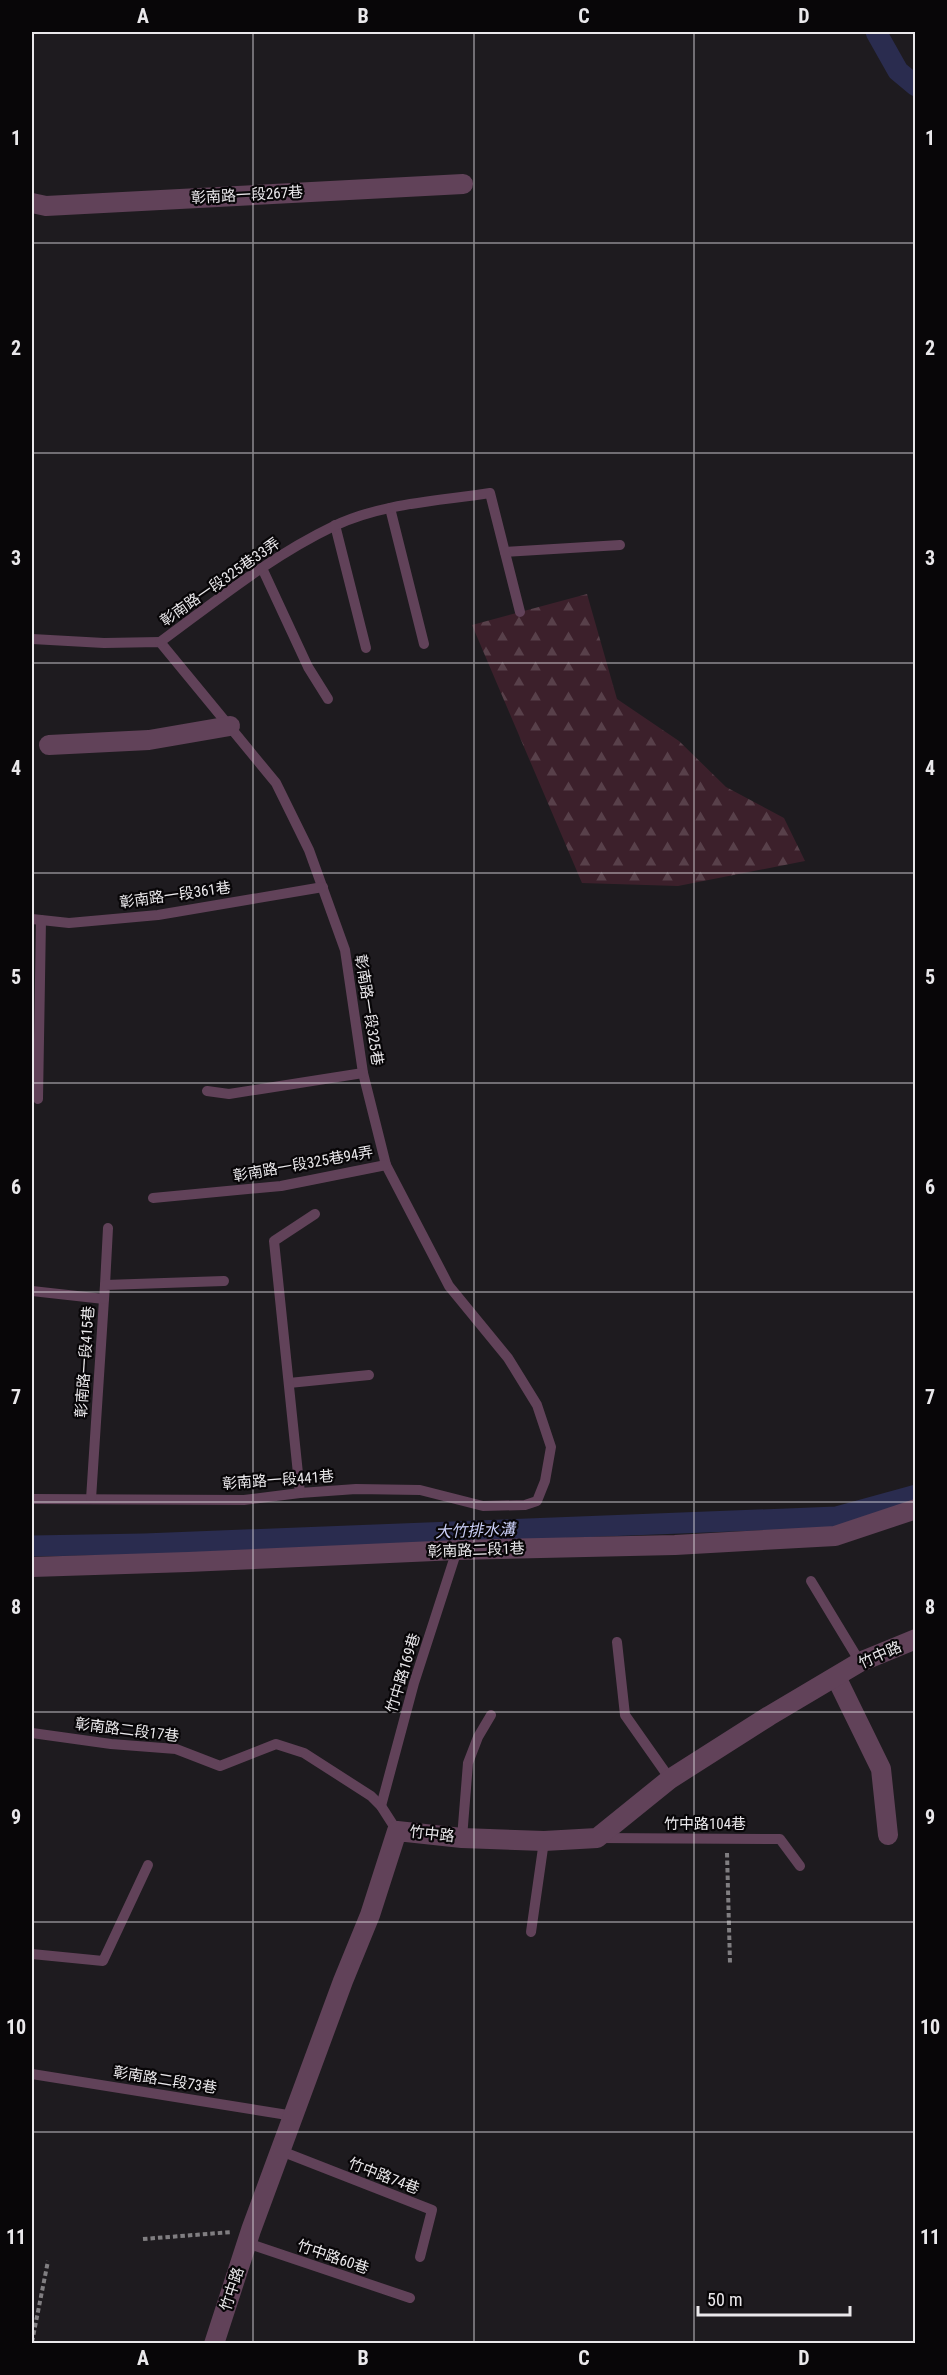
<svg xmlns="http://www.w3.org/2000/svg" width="947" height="2375" font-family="'Roboto Condensed','Noto Sans TC',sans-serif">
<defs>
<pattern id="forest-firs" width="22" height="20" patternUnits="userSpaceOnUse" patternTransform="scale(1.5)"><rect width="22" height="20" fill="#3c202b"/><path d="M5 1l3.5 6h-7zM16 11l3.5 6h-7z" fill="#58404a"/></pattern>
</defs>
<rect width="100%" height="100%" fill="#1e1b1f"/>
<path fill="url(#forest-firs)" d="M587,594l30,105 62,42 47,46 58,31 21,43 -127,25 -96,-3 -110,-258z"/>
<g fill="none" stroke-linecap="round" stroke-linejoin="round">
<g stroke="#2a2c4f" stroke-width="21">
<path d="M876,32l22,39 18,15"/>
<path d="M32,1546l112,-2 692,-27 80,-22"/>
</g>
<g stroke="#807e81" stroke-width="4" stroke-dasharray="4.5 3" stroke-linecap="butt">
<path d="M727,1853l3,110"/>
<path d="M143,2239l89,-7"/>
<path d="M32,2342l16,-81"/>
</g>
<g stroke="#614259" stroke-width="10">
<path d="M390,508l34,136"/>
<path d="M335,525l31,123"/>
<path d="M505,552l115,-7"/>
<path d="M262,568l46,99 20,32"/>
<path d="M32,639l72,4 56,-1 116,141 33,67 36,100 18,123 23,92 63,121 59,72 29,47 14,42 -6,34 -8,20 -12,4 -42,1 -63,-16 -64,-1 -56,4 -56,7 -212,-1"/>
<path d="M160,642c56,-41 111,-86 174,-116 48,-23 105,-25 156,-33l30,119"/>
<path d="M32,919l37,4 89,-8 165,-28"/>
<path d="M207,1091l22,3 134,-21"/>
<path d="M38,1099l3,-179"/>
<path d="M153,1198l128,-12 105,-21"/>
<path d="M105,1285l3,-57"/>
<path d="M32,1291l72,8 -13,200"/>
<path d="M104,1299l1,-14 119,-4"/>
<path d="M289,1383l80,-8"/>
<path d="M300,1493l-26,-252 41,-27"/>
<path d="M811,1581l49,81"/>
<path d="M617,1642l8,73 45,64"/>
<path d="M32,1733l79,11 65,5 44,17 56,-22 28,9 67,43 10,10 16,25"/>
<path d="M381,1806l33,-123 43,-133"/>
<path d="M462,1838l6,-75 10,-26 13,-22"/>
<path d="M598,1838l182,1 20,27"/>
<path d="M531,1932l13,-91"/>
<path d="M32,1954l71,7 45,-96"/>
<path d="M32,2074l262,42"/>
<path d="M281,2151l151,59 -12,47"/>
<path d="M247,2243l163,55"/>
</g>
<g stroke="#614259" stroke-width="20">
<path d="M32,203l14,3 417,-22"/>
<path d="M49,745l100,-5 81,-14"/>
<path d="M32,1567l156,-5 269,-12 218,-5 160,-9 81,-27"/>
<path d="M836,1677l45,92 7,66"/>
<path d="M214,2344l37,-114 92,-249 27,-66 27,-84 65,7 82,3 53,-3 73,-59 99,-63 91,-54 56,-23"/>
</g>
</g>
<path fill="none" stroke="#eae8eb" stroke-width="1.5" stroke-opacity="0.55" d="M253,32v2312M474,32v2312M694,32v2312M32,243h884M32,453h884M32,663h884M32,873h884M32,1083h884M32,1292h884M32,1502h884M32,1712h884M32,1922h884M32,2132h884"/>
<g text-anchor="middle" stroke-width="4.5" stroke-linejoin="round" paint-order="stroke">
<g font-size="15" fill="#eae8eb" stroke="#080608">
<text transform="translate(247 195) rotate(-3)" y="5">彰南路一段267巷</text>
<text transform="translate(220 582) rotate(-35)" y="5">彰南路一段325巷33弄</text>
<text transform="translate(175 895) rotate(-8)" y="5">彰南路一段361巷</text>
<text transform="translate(369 1010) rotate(81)" y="5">彰南路一段325巷</text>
<text transform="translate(303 1164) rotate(-10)" y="5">彰南路一段325巷94弄</text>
<text transform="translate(85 1362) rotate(-86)" y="5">彰南路一段415巷</text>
<text transform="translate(278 1480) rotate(-4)" y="5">彰南路一段441巷</text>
<text transform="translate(476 1550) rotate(-2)" y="5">彰南路二段1巷</text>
<text transform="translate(880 1655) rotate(-24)" y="5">竹中路</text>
<text transform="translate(403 1673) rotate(-73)" y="5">竹中路169巷</text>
<text transform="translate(127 1730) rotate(7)" y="5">彰南路二段17巷</text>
<text x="705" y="1829">竹中路104巷</text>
<text transform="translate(432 1834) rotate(6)" y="5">竹中路</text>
<text transform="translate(165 2080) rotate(9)" y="5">彰南路二段73巷</text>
<text transform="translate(384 2176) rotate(21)" y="5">竹中路74巷</text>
<text transform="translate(333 2257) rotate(19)" y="5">竹中路60巷</text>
<text transform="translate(232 2289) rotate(-72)" y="5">竹中路</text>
</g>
<g font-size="16" font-style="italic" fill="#c9cef6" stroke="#080608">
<text transform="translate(475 1530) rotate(-2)" y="6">大竹排水溝</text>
</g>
</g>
<rect width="947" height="2375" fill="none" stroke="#080608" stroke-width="66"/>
<path d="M698 2306v9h152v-9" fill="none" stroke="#eae8eb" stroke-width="3"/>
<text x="707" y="2306" font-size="18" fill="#eae8eb" stroke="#080608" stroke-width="4.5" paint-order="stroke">50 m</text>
<rect x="33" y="33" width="881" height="2309" fill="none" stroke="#eae8eb" stroke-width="2"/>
<g font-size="20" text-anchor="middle" font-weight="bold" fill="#eae8eb">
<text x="143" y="23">A</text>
<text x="363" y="23">B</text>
<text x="584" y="23">C</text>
<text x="804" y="23">D</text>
<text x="16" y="145">1</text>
<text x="930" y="145">1</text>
<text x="16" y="355">2</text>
<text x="930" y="355">2</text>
<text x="16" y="565">3</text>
<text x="930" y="565">3</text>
<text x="16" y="775">4</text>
<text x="930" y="775">4</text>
<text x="16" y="984">5</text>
<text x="930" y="984">5</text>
<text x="16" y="1194">6</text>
<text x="930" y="1194">6</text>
<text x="16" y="1404">7</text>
<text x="930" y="1404">7</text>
<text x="16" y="1614">8</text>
<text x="930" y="1614">8</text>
<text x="16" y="1824">9</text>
<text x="930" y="1824">9</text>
<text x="16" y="2034">10</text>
<text x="930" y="2034">10</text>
<text x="16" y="2244">11</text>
<text x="930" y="2244">11</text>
<text x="143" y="2365">A</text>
<text x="363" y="2365">B</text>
<text x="584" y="2365">C</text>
<text x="804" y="2365">D</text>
</g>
</svg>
